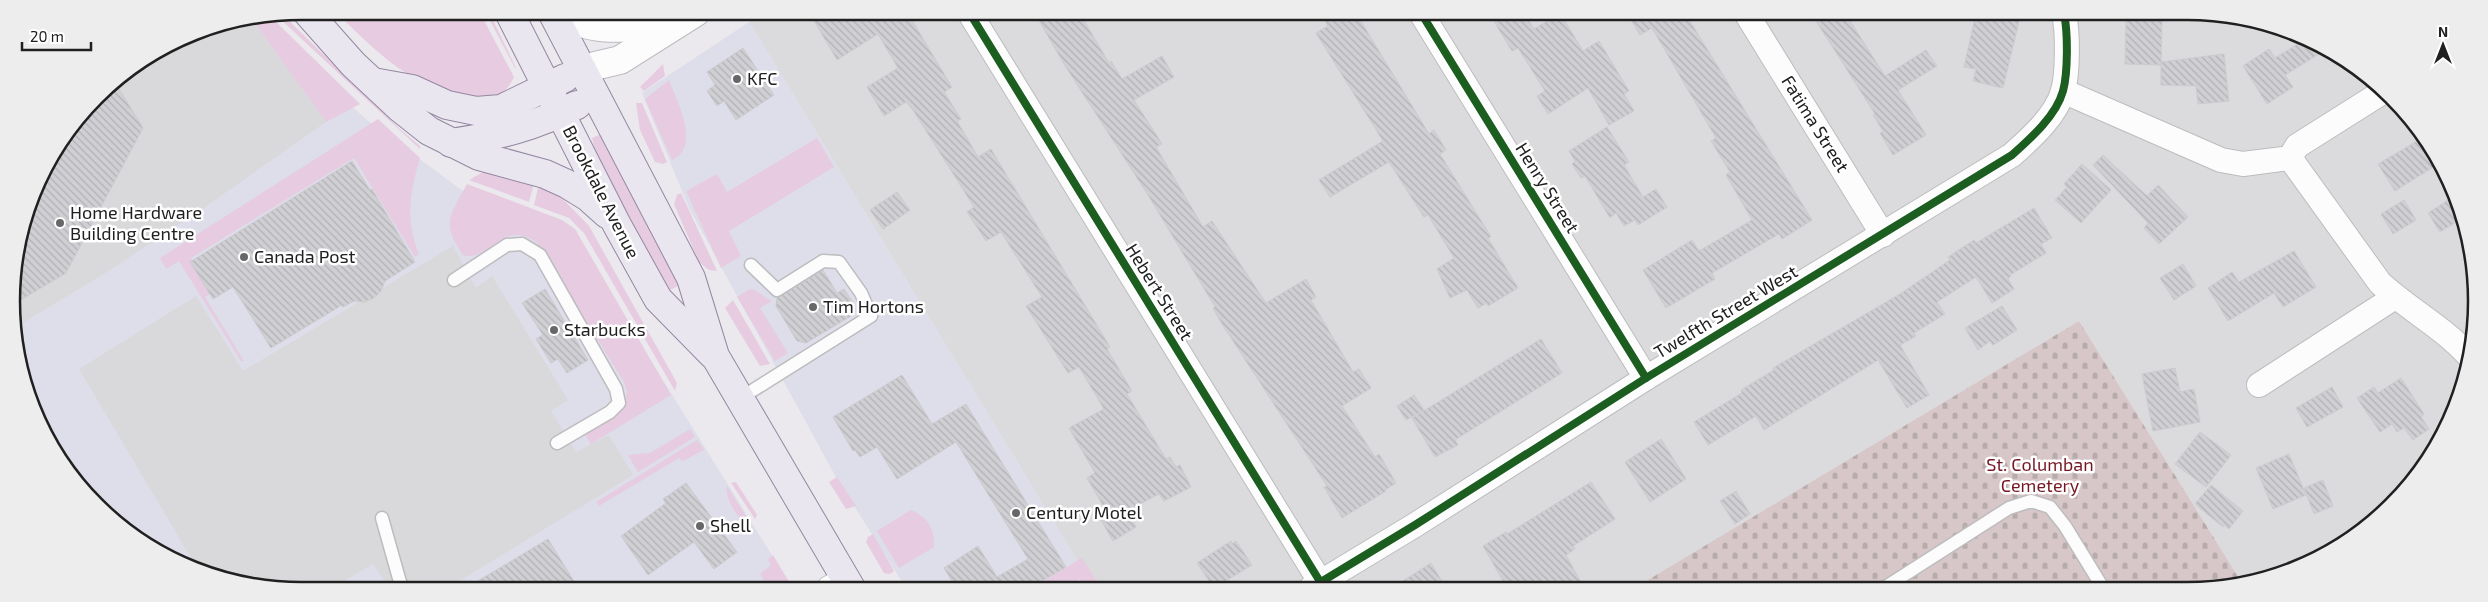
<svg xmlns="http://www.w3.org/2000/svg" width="2488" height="602" font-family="'Exo 2',sans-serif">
<defs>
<pattern id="cemetery-stones" width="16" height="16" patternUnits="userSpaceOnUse" patternTransform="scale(1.25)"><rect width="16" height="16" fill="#d7c7c9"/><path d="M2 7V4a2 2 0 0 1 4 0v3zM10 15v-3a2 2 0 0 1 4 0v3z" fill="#b8abac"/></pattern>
<pattern id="building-back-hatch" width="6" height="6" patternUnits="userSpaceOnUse" patternTransform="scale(1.25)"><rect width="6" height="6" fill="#d0cfd3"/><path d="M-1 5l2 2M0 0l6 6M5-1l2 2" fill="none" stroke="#b2b1b5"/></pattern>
</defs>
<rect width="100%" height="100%" fill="#ebe9ed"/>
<path fill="#dbdadd" d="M766,12l1459,2 107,36 85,75 50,101 7,113 -27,90 -55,77 -77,55 -73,22 -163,-262 -431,260 5,7h-559l-345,-566z"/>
<g fill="#dddeea">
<path d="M257,20l110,100 104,77 101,37 216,347 -13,7h-512l-107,-36 -85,-74 -50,-102 -9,-94 98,-199 80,-50z"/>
<path d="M749,22l345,566h-188l-69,-109 -148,-271 -47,-115z"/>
</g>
<g fill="#e7cbe0">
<path d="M335,11h144l35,66c-9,19 -20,22 -40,20 -58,-4 -100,-47 -139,-86z"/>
<path d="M485,11l4,1 27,56h-1z"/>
<path d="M283,15l118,115 19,16v3l-143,-133z"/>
<path d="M271,17l89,87 -34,18 -73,-101z"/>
<path d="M663,64l2,12 -21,15 -4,-4z"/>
<path d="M669,80c8,22 33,67 3,80l-27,-61z"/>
<path d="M636,103h6l25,59 -4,2 -8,-2 -15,-32z"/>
<path d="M378,119l42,39c-10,33 -15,63 -1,96l-4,3 -61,-99 -163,100 21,35 -7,4 39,64h-3l-62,-100 -13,8 -6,-11z"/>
<path d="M601,134l79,151 -10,5 -12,-18 -61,-115 -5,-19z"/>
<path d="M817,138l17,29 -105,64 12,25 -20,12 -35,-77 31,-17 10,18z"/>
<path d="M485,171l49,12 -5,19 -60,-22z"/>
<path d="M467,184l95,36 13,9 96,166 -80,49 -7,-11 39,-25 4,-16 -3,-10 -87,-139c-34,-26 -48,20 -74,12 -22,-31 -13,-40 4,-71z"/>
<path d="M539,184l22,13 28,29 88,157 -2,8 -91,-158 -15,-15 -35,-13z"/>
<path d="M681,193l36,78 -8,-1 -10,-8 -25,-58 3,-9z"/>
<path d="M750,289c9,1 13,9 22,12l-12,7 28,45 -13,8 -38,-64z"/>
<path d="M733,300l37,64 -10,2 -35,-58z"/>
<path d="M690,429l5,8 -57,35 -10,-17 22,-2z"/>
<path d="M697,440l7,10 -21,11 -4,-3 -80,48 -3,-4z"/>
<path d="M837,477l19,29 -10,3 -17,-27z"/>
<path d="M736,482l21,33 -2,4 -24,-36z"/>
<path d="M727,486l23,37c-13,-2 -25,-25 -23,-37z"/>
<path d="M911,510c16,6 24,20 23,37l-35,21 -22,-37z"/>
<path d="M873,534l21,37 -4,3 -6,-1 -18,-31 2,-5z"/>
<path d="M773,555l18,30 -2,3h-21l-8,-14 11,-9 -3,-6z"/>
<path d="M1082,558l19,30h-16l-5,-9 -16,9h-32z"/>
</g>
<path fill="url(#cemetery-stones)" d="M2079,321l163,262 -17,5h-572l-5,-8z"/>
<g fill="#d9d8da">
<path d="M253,21l73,101 -121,85 -98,65 -91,55 -4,-45 29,-109 69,-90 80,-50z"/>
<path d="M453,246l23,42 16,-12 76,124 -17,11 25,41 33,-17 24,40 -185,113h-59l-16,-24 -41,24h-69l-67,-22 -117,-197 117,-73 47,75z"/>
</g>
<g fill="url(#building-back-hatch)" stroke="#cdcbd0">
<path d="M824,12h83l45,75 -8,5 17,27 -4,2 21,36 13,-8 119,198 -3,2 25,42 -5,3 39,65 4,-2 6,10 4,-2 11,22 -27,14 -5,-7 -32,17 9,16 -23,14 -12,-21 8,-4 -22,-38 8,-5 -26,-45 35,-19 -25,-42 -11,6 -42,-67 16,-9 -41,-65 -15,9 -19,-29 7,-5 -61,-97 -7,-8 -22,14 -17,-29 31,-19 -20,-34 -41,26 -24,-41z"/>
<path d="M1034,12h45l30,51 2,-2 11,18 40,-23 12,21 -40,23 28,44 -6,3 47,80 9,-6 54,82 40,-24 10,18 -5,3 42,72 6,-3 12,19 -29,18 33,51 4,-3 17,29 -11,7 1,1 -44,27 -18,-31 3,-1 -105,-162 -9,-16 2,-1 -67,-112 -84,-131z"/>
<path d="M1321,13h35l73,121 5,-4 12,20 -6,4 45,73 6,10 -3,1 30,50 -30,18 -1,-3 -9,5 -11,-18 -17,8 -13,-29 17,-11 -26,-43 -4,2 -35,-55 -59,35 -11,-17 64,-39 -67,-108 12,-7z"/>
<path d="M1489,13h35l10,16 26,-16 23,38 16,-10 30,50 -5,3 10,17 -25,14 -21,-37 -40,26 -11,-18 8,-5 -27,-43 -6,3z"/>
<path d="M1627,13h58l127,207 -30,19 -3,-5 -67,39 3,6 -49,29 -23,-38 49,-30 7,11 53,-31 -26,-45 4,-3 -19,-31 5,-3 -64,-110 -12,7z"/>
<path d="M1811,13h34l40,63 41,-26 11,16 -39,24 28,45 -33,20 -13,-22 3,-2 -10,-16 2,-1z"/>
<path d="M1976,13h30l14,4 -17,71 -30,-7 3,-12 -12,-2z"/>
<path d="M2126,20l36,1 -1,44 -36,-1z"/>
<path d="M2304,40l23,9 -42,26 8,12 -26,17 -24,-38 26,-17 6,9z"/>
<path d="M743,48l31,47 -38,25 -12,-19 -7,5 -10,-15 8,-6 -8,-13z"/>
<path d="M2224,54l5,47 -31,3 -2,-18 -35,-1v-23z"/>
<path d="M114,81l29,47 -77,145 -52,31 -2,-22 29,-109z"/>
<path d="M1607,127l22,35 -5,3 19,32 13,-8 11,18 -29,18 -3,-5 -11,6 -8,-13 -6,5 -25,-42 -4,2 -9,-14 3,-3 -6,-10z"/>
<path d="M2419,140l16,26 -40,25 -17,-27z"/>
<path d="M2103,155l44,41 11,-11 30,32 -29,27 -15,-16 4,-5 -55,-58z"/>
<path d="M352,161l18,29 2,-1 43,73 -30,19 -4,10 -7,7 -10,4 -10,-1 -11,6 -1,-2 -71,43 -38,-61 -20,12 -23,-37z"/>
<path d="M2082,164l29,26 -30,33 -26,-23 12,-13 -3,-3z"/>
<path d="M897,192l13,18 -27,19 -13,-19z"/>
<path d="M2453,197l10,21 -23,14 -12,-19z"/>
<path d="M2404,200l12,20 -23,14 -12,-20z"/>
<path d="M2034,208l18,30 -11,6 5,9 -36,22 1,1 -3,3 6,10 -22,14 -16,-26 -39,25 8,12 -31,19 2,3 -16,9 29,50 -22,13 -29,-48 -114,70 -8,-14 -48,29 -14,-23 48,-29 -1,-3 33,-20 -1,-2 127,-74 50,-34 -2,-3 26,-17 2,3z"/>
<path d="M2294,251l22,36 -33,20 -9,-14 -46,28 -20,-33 24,-16 7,10z"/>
<path d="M2183,264l13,22 -22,14 -14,-22z"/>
<path d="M823,270l14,23 7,-4 10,15 -7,4 4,8 -45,27 -9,-2 -21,-35 1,-8z"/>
<path d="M545,289l43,71 -21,13 -9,-14 -7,4 -15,-24 7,-4 -21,-32z"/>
<path d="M2002,306l15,24 -24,15 -3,-4 -12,9 -13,-22z"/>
<path d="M1541,339l21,34 -107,67 3,5 -23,12 -23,-39z"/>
<path d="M2175,368l5,24 14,-3 6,33 -47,9 -11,-57z"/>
<path d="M902,375l30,49 34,-20 100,163 -36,21h-74l-12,-20 34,-22 19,31 31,-18 -72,-117 -59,37 -20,-32 -17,10 -5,-7 -2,1 -20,-34z"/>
<path d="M2401,378l23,36 -3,3 8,12 -16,11 -9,-12 -7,4 -5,-8 -12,8 -23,-34 17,-11 4,6z"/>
<path d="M2332,387l11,20 -36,20 -11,-19z"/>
<path d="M1414,395l10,15 -18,10 -9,-14z"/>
<path d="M2200,432l31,23 -25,32 -31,-23z"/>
<path d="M1661,439l25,40 -36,23 -25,-40z"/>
<path d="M2289,454l17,41 -33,14 -17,-41z"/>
<path d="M2323,480l10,26 -19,8 -10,-26z"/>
<path d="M1591,482l24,37 -42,27 2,3 -9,6 18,33h-77l-24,-42 23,-14 1,2z"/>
<path d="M686,483l51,69 -23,17 -20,-27 -46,33 -27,-39 45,-33 -3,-4z"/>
<path d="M2211,485l32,26 -14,18 -5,-4 -1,2 -28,-23z"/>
<path d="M1736,491l14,23 -15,10 -15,-23z"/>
<path d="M548,539l30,49h-112l37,-22z"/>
<path d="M1231,541l1,3 4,-3 16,24 -38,23 -17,-25z"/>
<path d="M1431,563l15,25h-54z"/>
</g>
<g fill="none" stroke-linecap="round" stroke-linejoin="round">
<defs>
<g id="service">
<path d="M454,280l53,-35 15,-1 18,11 76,134 3,14 -9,9 -53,31"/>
<path d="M739,399l132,-83 -10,-23 -22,-31 -16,-1 -46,29 -26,-25"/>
<path d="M382,518l18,64 4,6"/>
<path d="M1884,588l125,-80 22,-7 19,6 15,19 38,62"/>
</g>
<g id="minor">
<path d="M969,12l355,576"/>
<path d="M1421,13l225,365"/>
<path d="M1746,13l137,222"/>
<path d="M2063,91l158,69 22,4 47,-6"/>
<path d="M2290,158l90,125c28,26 63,44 89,73"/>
<path d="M2290,158l7,-12 84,-53"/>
<path d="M2259,385l136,-88"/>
<path d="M829,588l16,-9"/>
<path d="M1311,588l104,-63 231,-147 366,-223c19,-17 44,-39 51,-64 5,-18 5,-59 1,-77"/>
</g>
<g id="tertiary">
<path d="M568,12c2,2 5,7 8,8 23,13 73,8 96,-2"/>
<path d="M582,69l38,-9 76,-48"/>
</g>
<g id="primary">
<path d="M306,11l47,53 47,44 29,23 50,25 66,18 22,10 21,13 19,17"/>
<path d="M509,12l108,213 41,74 54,55"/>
<path d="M552,12l139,266 24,78 136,232"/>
<path d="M373,82l39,7 35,16 29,6 25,-2 64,-31"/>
<path d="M451,143c50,-8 80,-15 126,-38"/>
</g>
</defs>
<use href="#service" stroke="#bdbcbe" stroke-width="15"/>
<use href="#minor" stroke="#bdbcbe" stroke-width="26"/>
<use href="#tertiary" stroke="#bdbcbe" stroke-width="30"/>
<use href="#primary" stroke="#9488a2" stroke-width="30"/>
<use href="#service" stroke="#fcfcfc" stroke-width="12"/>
<use href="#minor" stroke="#fcfcfc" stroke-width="24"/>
<use href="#tertiary" stroke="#fcfcfc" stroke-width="28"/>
<use href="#primary" stroke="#eae6f0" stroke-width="28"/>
<defs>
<g id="cycleway">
<path d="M969,12l355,576"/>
<path d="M1421,13l225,365"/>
<path d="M1311,588l104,-63 231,-147 366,-223c19,-17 44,-39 51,-64 5,-18 5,-59 1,-77"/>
</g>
</defs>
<use href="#cycleway" stroke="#fff" stroke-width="11"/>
<use href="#cycleway" stroke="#1b5e20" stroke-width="8"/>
</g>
<g fill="#676668" stroke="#fff" stroke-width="2">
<circle cx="737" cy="79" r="5"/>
<circle cx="60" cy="223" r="5"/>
<circle cx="244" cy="257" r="5"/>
<circle cx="813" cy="307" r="5"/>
<circle cx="554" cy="330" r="5"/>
<circle cx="1016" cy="513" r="5"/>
<circle cx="700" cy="526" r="5"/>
</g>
<g text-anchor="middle" stroke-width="5" stroke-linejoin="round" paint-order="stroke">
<g font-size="18" fill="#202020" stroke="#fff" text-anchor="start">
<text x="747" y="85">KFC</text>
<text x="70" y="219">Home Hardware<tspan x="70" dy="21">Building Centre</tspan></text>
<text x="254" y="263">Canada Post</text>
<text x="823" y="313">Tim Hortons</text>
<text x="564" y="336">Starbucks</text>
<text x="1026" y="519">Century Motel</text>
<text x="710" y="532">Shell</text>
</g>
<g font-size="18" fill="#202020" stroke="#fff">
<text transform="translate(1815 124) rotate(58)" y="6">Fatima Street</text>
<text transform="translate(1547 188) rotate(58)" y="6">Henry Street</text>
<text transform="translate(601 192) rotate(63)" y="6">Brookdale Avenue</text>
<text transform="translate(1159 292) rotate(58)" y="6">Hebert Street</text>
<text transform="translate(1726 312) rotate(-31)" y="6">Twelfth Street West</text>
</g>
<g font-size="18" fill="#751722" stroke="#fff">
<text x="2040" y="471">St. Columban<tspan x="2040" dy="21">Cemetery</tspan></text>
</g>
</g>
<path d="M0 0H2488V602H0ZM301 20H2187A281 281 0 0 1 2468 301V301A281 281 0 0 1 2187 582H301A281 281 0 0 1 20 301V301A281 281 0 0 1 301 20Z" fill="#ededed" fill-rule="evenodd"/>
<path fill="none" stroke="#202020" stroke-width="2.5" d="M301 20H2187A281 281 0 0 1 2468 301V301A281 281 0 0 1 2187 582H301A281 281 0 0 1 20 301V301A281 281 0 0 1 301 20Z"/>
<g transform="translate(2443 45)" stroke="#ffffff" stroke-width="4" paint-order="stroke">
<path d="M0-4L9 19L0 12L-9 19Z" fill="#202020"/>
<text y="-8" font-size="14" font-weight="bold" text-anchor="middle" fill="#202020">N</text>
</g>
<path d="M22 42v8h69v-8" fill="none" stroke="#202020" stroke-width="2.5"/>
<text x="30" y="42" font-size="15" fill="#202020" stroke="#ffffff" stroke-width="4" paint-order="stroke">20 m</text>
</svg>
